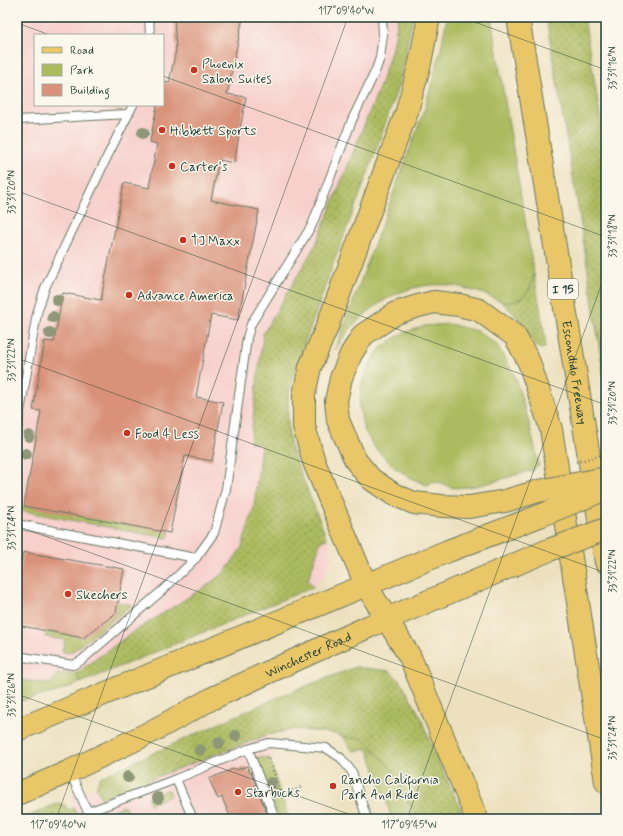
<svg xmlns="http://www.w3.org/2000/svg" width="623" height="836" font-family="Mynerve,sans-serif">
<defs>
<pattern id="grass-dots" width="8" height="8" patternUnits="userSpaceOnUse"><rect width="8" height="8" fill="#acbb5e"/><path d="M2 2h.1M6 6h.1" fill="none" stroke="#8b994e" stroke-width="1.8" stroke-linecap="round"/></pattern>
</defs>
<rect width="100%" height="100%" fill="#fbf7ec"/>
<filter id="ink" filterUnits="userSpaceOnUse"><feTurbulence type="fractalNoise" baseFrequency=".025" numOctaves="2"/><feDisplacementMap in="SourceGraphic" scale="8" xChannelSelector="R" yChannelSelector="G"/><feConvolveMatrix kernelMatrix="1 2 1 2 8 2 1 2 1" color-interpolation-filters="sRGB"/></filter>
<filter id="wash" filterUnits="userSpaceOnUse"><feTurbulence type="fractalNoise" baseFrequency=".012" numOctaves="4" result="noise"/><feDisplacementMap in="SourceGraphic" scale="16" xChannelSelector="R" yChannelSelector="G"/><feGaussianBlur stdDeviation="0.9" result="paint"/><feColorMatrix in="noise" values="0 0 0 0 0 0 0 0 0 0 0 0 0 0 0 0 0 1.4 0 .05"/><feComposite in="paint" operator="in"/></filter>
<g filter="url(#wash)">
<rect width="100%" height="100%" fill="#ece0be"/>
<g fill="#f7d0cc" fill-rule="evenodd">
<path d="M17,17h396l-13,64 -32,92 -36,94 -40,112 -4,20v28l3,22 34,87 7,12 -2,17 -5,10 -12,12 -253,104 -43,11zM35,35h128v70h-128z"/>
<path d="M267,735l7,23 -18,-1 22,62h-256l36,-16 7,2 3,5 6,-2 -4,-10 26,-11 5,11z"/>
</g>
<g fill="url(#grass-dots)" stroke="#667c49">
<path d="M398,17h15l-13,64 -32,92 -36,94 -40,112 -4,20v28l3,22 36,90 -6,2 -13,39 5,7 -233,96 -3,-10 56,-41 72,-45 20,-15 17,-25 12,-40 7,-62 -11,-3 13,-108 53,-90 64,-158 14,-44z"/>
<path d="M546,17h38l22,135v239l-26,-172z"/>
<path d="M534,274l11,62v12l-5,1 -5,-4 -21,-31 -13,-13 11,1 18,-14z"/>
<path d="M356,667l34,4 11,11 20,35 12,32 32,70h-47l-28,-52 -26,-28 -21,-2 -7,-3 -41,-5 -28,6 -166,63 -5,-11 4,-10 185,-83z"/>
<path d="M58,803l7,2 3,5 6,-2 4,11h-12l-2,-3 -8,3h-34z"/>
</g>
<g fill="#acbb5e" stroke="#667c49">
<path d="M447,17h44l43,257c-3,13 -8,26 -24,28 -10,1 -17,-5 -26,-8 -6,-2 -13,-4 -20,-6 -53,-14 -102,18 -129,62l90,-242 16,-59z"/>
<path d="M449,324l28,7 20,14 17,29 14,45 11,46 -5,3v2c-23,5 -44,15 -67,17 -4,0 -9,1 -13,1 -13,-3 -11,-9 -27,-3l-16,-7 -17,-11 -19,-19 -11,-18 -5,-24 3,-23 7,-19 13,-17 19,-13 23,-8z"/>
<path d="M24,506l146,27 -3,5 -145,-27z"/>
<path d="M118,602l14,3 -59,46 -7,2 -4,-2 3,-11 -20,-3 1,-6 37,6 33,-24z"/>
<path d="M77,673l3,10 -20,8 -43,11v-23l33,5 3,-2 3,-8z"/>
<path d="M343,737l21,2 26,28 28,52h-26l-24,-70 -15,2z"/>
<path d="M256,757l13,1 20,61h-11z"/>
<path d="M167,790l3,1v5l-20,8 -1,-1 -1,-5z"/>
<path d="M123,806l3,1 2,5 -1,2 -13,5h-12l-1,-3 1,-1z"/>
</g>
<g id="blocks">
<g fill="#d99279">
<path d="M174,17h69l-16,77 19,3 -12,66 -15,-3 -8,40 48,10 -21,110 -27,-5 -15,82 27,5 -11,59 -27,-5 -15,77 -146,-27 17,-95 -8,-1 12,-69 9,1 9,-49 38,7 23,-117 25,5 8,-44 -7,-2 7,-37h6v-23l6,1 7,-33z"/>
<path d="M23,552l101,17 -8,44 -33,25 -66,-13v-39z"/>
<path d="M247,766l3,7 1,-1 18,47h-38l-9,-22 -4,2 -9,-20 26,-11 1,2z"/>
</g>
</g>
</g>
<g filter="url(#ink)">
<use href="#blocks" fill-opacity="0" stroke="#677664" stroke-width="1"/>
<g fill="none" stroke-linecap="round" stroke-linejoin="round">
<defs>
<g id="lane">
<path d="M149,17l1,18"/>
<path d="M17,120l111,-6"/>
<path d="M17,429l20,-116 8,-25 61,-129 27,-54"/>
<path d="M17,524l179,34"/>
<path d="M17,656l56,9 9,-5 82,-71 32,-31 18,-25 12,-44 21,-151 4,-14 61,-99 40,-105 23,-48 5,-14 3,-24 -1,-17"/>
<path d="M248,749l27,70"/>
<path d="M70,772l21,47"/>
<path d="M176,779l72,-30 21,-6 57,5 15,10 11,14 15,47"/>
<path d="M88,812l88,-33 17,40"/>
</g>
<g id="primary">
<path d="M17,730l431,-179 94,-36"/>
<path id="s1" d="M17,794l53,-23 77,-37 66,-36 58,-27 99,-45 179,-76"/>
</g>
<g id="highway">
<path d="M429,17l-9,46 -13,48 -80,216 -17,40 -6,28v31l10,36 52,123 44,72 67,162"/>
<path id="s2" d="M518,17l88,545"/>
<path d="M539,491l-34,10 -36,6 -27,-1 -28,-3 -21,-9 -22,-15 -15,-18 -10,-22 -8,-19 -2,-19 5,-23 10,-24 12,-19 33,-22 22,-7 16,-4 25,3 20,5 36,26 14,26 22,67 55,353"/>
</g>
</defs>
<use href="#lane" stroke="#677664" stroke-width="10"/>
<use href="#primary" stroke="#677664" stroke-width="24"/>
<use href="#highway" stroke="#677664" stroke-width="24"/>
<g stroke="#677664" stroke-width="2.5" stroke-dasharray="1 3" stroke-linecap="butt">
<path d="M266,758h3l13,40"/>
<path d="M281,795l21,-8"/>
</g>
<use href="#lane" stroke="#fff" stroke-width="8"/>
<use href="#primary" stroke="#e9c769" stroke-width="22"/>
<use href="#highway" stroke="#e9c769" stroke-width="22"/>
<defs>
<g id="primary-bridge">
<path d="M542,515l64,-26"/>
<path d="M549,550l57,-21"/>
</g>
<path id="highway-bridge" d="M539,491l67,-13"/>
</defs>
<use href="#primary-bridge" stroke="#677664" stroke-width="24" stroke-linecap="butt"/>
<use href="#highway-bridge" stroke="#677664" stroke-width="24" stroke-linecap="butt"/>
<path stroke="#677664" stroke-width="2.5" stroke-dasharray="1 3" stroke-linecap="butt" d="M576,462l30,-8"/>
<use href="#primary-bridge" stroke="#e9c769" stroke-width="22"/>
<use href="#highway-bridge" stroke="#e9c769" stroke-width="22"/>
</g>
<g fill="#8e9778">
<circle cx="143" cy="133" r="6"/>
<circle cx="57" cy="300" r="6"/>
<circle cx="53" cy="317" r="6"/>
<circle cx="50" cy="333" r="6"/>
<circle cx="29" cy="436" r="6"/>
<circle cx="26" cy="454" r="6"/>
<circle cx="236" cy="736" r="6"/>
<circle cx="219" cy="743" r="6"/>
<circle cx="200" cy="750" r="6"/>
<circle cx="128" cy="777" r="6"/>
<circle cx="271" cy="783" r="6"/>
<circle cx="158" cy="798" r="6"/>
</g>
</g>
<path fill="none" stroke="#1f3d34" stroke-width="1" stroke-opacity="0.45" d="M461,17l145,53M17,23l33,12M163,76l443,161M17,191l589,214M17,358l589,215M17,526l589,214M17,694l345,125M56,819l292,-802M407,819l199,-547"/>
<g fill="#c8321e" stroke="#fbf7ec" stroke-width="1.5">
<circle cx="194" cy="70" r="4"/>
<circle cx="162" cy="130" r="4"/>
<circle cx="172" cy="166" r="4"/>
<circle cx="183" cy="240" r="4"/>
<circle cx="129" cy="295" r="4"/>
<circle cx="127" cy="433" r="4"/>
<circle cx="68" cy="594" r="4"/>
<circle cx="333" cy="786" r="4"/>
<circle cx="238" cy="792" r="4"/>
</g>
<g text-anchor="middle" stroke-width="3" stroke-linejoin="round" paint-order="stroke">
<rect fill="#fbf7ec" stroke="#61756b" stroke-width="1" x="548" y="279" width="30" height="20" rx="3"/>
<g font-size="12" font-weight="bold" fill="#1f3d34">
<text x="563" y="293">I 15</text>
</g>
<g font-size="13" fill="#1f3d34" stroke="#fbf7ec" text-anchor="start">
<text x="202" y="68">Phoenix<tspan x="202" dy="15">Salon Suites</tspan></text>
<text x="170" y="135">Hibbett Sports</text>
<text x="180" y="171">Carter's</text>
<text x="191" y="245">TJ Maxx</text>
<text x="137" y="300">Advance America</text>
<text x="135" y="438">Food 4 Less</text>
<text x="76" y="599">Skechers</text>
<text x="341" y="784">Rancho California<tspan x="341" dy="15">Park And Ride</tspan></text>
<text x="246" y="797">Starbucks</text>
</g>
<g font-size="13" fill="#1f3d34" stroke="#fbf7ec">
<text dy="5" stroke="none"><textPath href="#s2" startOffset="360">Escondido Freeway</textPath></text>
<text dy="5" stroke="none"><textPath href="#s1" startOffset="323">Winchester Road</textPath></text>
</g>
</g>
<rect width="623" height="836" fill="none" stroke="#fbf7ec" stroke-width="44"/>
<rect x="34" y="34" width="130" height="72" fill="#fbf7ec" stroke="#a3ada2"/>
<rect x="42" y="47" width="20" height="6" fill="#e9c769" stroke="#a3ada2"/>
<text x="70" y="54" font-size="12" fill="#1f3d34">Road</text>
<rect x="42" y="64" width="20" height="12" fill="#acbb5e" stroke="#a3ada2"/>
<text x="70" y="74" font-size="12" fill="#1f3d34">Park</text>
<rect x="42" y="84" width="20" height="12" fill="#d99279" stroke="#a3ada2"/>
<text x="70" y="94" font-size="12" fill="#1f3d34">Building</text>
<rect x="22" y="22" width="579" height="792" fill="none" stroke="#1f3d34" stroke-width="1.5"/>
<g font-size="10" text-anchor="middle" fill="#1f3d34">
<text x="346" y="14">117°09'40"W</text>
<text transform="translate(612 68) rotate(-90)" y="4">33°31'16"N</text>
<text transform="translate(11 192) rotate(-90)" y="4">33°31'20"N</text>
<text transform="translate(612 236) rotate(-90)" y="4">33°31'18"N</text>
<text transform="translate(11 360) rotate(-90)" y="4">33°31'22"N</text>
<text transform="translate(612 403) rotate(-90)" y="4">33°31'20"N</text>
<text transform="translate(11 528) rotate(-90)" y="4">33°31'24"N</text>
<text transform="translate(612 571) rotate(-90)" y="4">33°31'22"N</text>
<text transform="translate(11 695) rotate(-90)" y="4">33°31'26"N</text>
<text transform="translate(612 738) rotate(-90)" y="4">33°31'24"N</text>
<text x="58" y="828">117°09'40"W</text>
<text x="409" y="828">117°09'45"W</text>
</g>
</svg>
